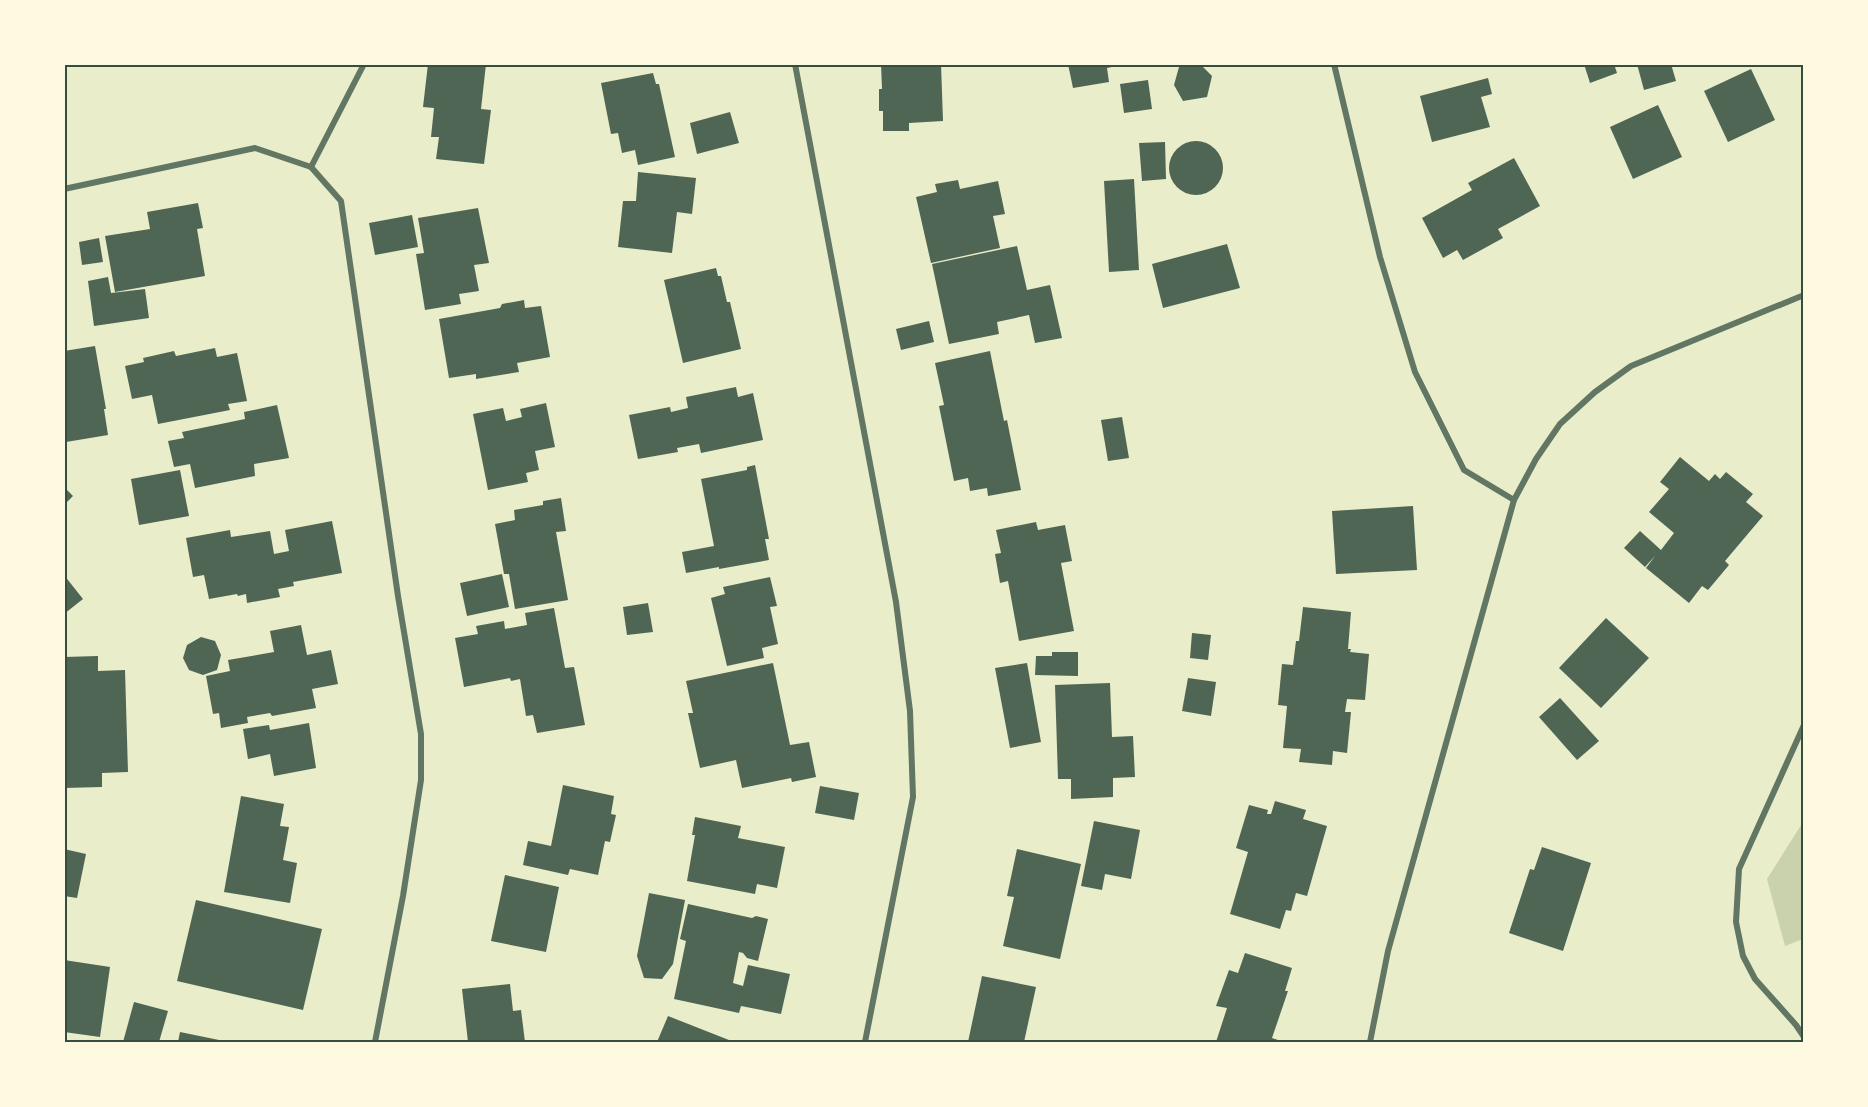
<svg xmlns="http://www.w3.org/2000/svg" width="1868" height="1107" font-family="'Titillium Web',sans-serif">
<rect width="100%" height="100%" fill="#e9edc9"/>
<path fill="#cad2ad" d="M1803,822v117l-18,7 -18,-67z"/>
<g fill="#4f6655">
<path d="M428,64h58l-5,45 10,1 -7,54 -48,-5 3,-22h-8l3,-29 -11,-1z"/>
<path d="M881,64h60l2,57 -34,2v8h-26v-20h-4v-22h3z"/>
<path d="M1068,64h49v2l-10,2 2,14 -36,6z"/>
<path d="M1191,64h9l12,12 -5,21 -24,4 -9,-16 5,-18z"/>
<path d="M1584,64h30l3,9 -27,10z"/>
<path d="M1637,64h34l5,17 -32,9z"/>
<path d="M1751,69l24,51 -47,22 -24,-51z"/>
<path d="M653,73l3,11h3l16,73 -37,8 -3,-15 -13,3 -4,-20 -7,1 -10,-51z"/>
<path d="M1488,78l4,16 -11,3 9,30 -58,15 -12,-46z"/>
<path d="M1148,80l4,29 -28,4 -4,-29z"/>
<path d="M1658,105l24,52 -49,22 -23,-52z"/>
<path d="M730,112l9,31 -42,11 -7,-31z"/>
<circle cx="1196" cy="168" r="27"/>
<path d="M1165,142l1,37 -24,2 -3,-38z"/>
<path d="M1514,158l26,48 -42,23 5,9 -40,22 -6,-10 -14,8 -21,-40 50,-28 -4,-7z"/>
<path d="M638,172l58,6 -4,36 -15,-2 -5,41 -54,-6 5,-46h13z"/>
<path d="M1134,179l5,91 -30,2 -5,-91z"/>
<path d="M958,180l2,9 38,-8 7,33 -12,2 7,32 -69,15 -15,-66 21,-5 -2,-8z"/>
<path d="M198,203l5,25 -6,1 8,47 -90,16 -10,-56 45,-7 -3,-17z"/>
<path d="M478,208l11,55 -15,2 5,26 -20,3 2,10 -36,6 -9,-56 8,-1 -6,-35z"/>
<path d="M412,215l6,32 -43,8 -6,-32z"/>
<path d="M99,238l4,24 -21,3 -3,-23z"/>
<path d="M1227,244l13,44 -77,20 -11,-44z"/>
<path d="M1017,246l10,44 23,-5 12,53 -27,5 -6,-28 -32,7 2,12 -50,10 -17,-80z"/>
<path d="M716,268l2,8h3l6,26h3l11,47 -58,14 -19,-83z"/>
<path d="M108,277l3,16 34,-4 4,29 -55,8 -6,-45z"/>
<path d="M524,300l1,8 16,-2 9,51 -33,6 2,9 -43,7v-5l-27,4 -10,-59 61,-11 2,-4z"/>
<path d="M929,321l5,21 -33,8 -5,-21z"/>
<path d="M95,346l11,63h-2l4,26 -42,7 -2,-91z"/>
<path d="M215,348l2,9 20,-4 10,48 -19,3 2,6 -72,14 -6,-29 -20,4 -7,-33 19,-4 -1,-4 31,-7 2,5z"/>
<path d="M990,351l14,70 3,-1 14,70 -33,6 -1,-8 -17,3 -2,-13 -14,3 -15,-75 5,-1 -9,-42z"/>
<path d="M736,387l2,10 15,-4 10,47 -62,13 -2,-9 -22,4 1,4 -40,7 -9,-44 41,-8 1,5 17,-4 -2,-11z"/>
<path d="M546,403l9,44 -20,4 4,19 -13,3 2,9 -40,8 -15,-76 30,-6 3,13 16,-4 -2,-8z"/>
<path d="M277,405l12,53 -35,6 1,12 -60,12 -5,-24 -16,3 -6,-26 16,-3 -2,-6 63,-13 -1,-7z"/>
<path d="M1122,417l7,41 -21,3 -7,-41z"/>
<path d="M1680,457l29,24 6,-7 5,5 6,-7 27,22 -7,8 17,14 -38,45 4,4 -21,25 -6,-4 -13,17 -43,-35 9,-12 -10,11 -21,-19 16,-17 21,19 13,-17 -25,-21 20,-23 -9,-7z"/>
<path d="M755,465l14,74h-4l4,21 -50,9v-2l-33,6 -4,-21 32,-6 -13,-67 46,-9v-3z"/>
<path d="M180,470l9,46 -50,9 -8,-46z"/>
<path d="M64,487l9,9 -9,9z"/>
<path d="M561,498l5,33 -10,1 12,68 -53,9 -6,-35h-5l-9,-50 20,-4 -1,-10 29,-5v-4z"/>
<path d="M1413,506l4,64 -81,4 -4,-63z"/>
<path d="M332,521l10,52 -49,9 1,4 -16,3 2,8 -33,6 -1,-9 -8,2 -1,-2 -28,5 -5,-24 -11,2 -7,-39 44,-8 1,7 39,-6 4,23 15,-3 -4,-21z"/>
<path d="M1036,522l2,8 27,-5 7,36 -11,2 13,68 -55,10 -11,-60 -8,2 -5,-29 6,-1 -5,-23z"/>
<path d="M502,574l7,33 -42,9 -7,-33z"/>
<path d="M64,575l19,24 -19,15z"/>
<path d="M770,577l7,29 -7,1 8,37 -16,4 2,10 -37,8 -16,-68 14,-4 -2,-7z"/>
<path d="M648,603l5,29 -26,3 -4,-28z"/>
<path d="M1303,607l48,5 -3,37h3l-1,3 19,2 -4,46 -18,-1 -2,13h6l-4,41 -14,-2 -1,14 -33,-3 2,-13 -18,-1 4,-42 -9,-1 4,-41 11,1 3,-24h3z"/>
<path d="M554,608l11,60 9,-1 11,58 -48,8 -4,-18 -7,1 -6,-37 -9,2 -1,-3 -46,9 -9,-49 23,-4 -2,-8 28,-5 1,8 22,-4 -2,-12z"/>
<path d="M1606,618l43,40 -48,50 -42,-40z"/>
<path d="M301,625l6,30 24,-5 7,34 -26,5 4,19 -44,8 -2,-3 -23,4 1,6 -27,5 -2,-15 -6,1 -7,-38 24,-5 -2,-11 46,-8 -4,-21z"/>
<path d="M1192,633l19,2 -3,25 -18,-2z"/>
<path d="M201,637l14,4 6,14 -4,15 -14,5 -14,-5 -6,-12 4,-13z"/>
<path d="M1052,652h26v24l-43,-1 1,-19h16z"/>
<path d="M98,656v15l27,-1 3,102 -26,1v14l-38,1v-131z"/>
<path d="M773,663l17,82 19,-3 7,35 -24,5 -1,-4 -49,10 -6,-28 -36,8 -12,-55h5l-7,-32z"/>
<path d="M1027,663l14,79 -31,6 -15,-80z"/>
<path d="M1188,678l28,4 -5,34 -29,-5z"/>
<path d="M1110,683l2,54 21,-1 2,41 -22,1v19l-42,2v-20h-13l-3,-94z"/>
<path d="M1560,698l39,43 -22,19 -38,-43z"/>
<path d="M309,723l7,45 -42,8 -4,-22 -22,5 -5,-30 26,-4 1,5z"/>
<path d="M563,785l51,11 -3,18 5,1 -6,27 -5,-1 -7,34 -28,-6 -2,6 -45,-10 5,-24 23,5z"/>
<path d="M820,786l39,7 -5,27 -39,-7z"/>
<path d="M241,796l43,8 -4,22 9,1 -6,33 14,3 -7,40 -66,-11z"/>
<path d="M1275,801l31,9 -3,9 24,7 -20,70 -11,-3 -5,18 -5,-1 -6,19 -50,-15 18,-62 -12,-4 13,-43 19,5 -1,4h4z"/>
<path d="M695,817l46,9 -3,12 47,9 -8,41 -20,-4 -2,10 -68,-13 8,-46h-3z"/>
<path d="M1094,821l46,9 -9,49 -26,-5 -3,16 -21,-4z"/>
<path d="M1542,847l49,16 -28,88 -54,-18 21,-64 4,1z"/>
<path d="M64,849l22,5 -9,44 -13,-2z"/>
<path d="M1017,849l64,15 -21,95 -57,-13 11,-49 -7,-1z"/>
<path d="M505,875l54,12 -13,65 -55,-11z"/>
<path d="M649,893l36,7 -12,64 -11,15 -18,-1 -7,-22z"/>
<path d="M196,900l126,29 -19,81 -126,-29z"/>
<path d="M688,904l64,14 4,-2 12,3 -10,42 -11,-3 -4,-5 -4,-1 -6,31 10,3 5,-21 42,9 -9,40 -40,-8 -2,7 -65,-14 12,-58 -6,-2z"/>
<path d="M1245,953l47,15 -7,23h3l-16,47 12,4h-68l11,-34 -11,-2 13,-36 9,3z"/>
<path d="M64,960l46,7 -10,70 -36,-5z"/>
<path d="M982,976l54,11 -12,55h-56z"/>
<path d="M510,984l3,27 8,-1 4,32h-57l-6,-53z"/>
<path d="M134,1002l34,9 -9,31h-36z"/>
<path d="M668,1016l66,26h-77z"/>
<path d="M180,1032l39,8 -1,2h-40z"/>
<rect x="526" y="1040" width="31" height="2"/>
</g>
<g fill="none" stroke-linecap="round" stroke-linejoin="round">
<g stroke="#617663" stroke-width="6">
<path d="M795,64l101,538 14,109 3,86 -48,245"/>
<path d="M1334,64l46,193 35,115 49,98 50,30"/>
<path d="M311,167l53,-103"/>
<path d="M64,189l191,-41 56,19 30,34 57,395 23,138v46l-18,116 -28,146"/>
<path d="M1804,725l-65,144 -3,53 7,34 12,23 41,46 8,12"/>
<path d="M1370,1042l18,-91 126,-451 22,-41 24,-35 35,-32 36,-26 173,-71"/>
</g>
</g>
<rect width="1868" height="1107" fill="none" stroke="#fefae0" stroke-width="132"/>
<rect x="66" y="66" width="1736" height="975" fill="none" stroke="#344e41" stroke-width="2"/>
</svg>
